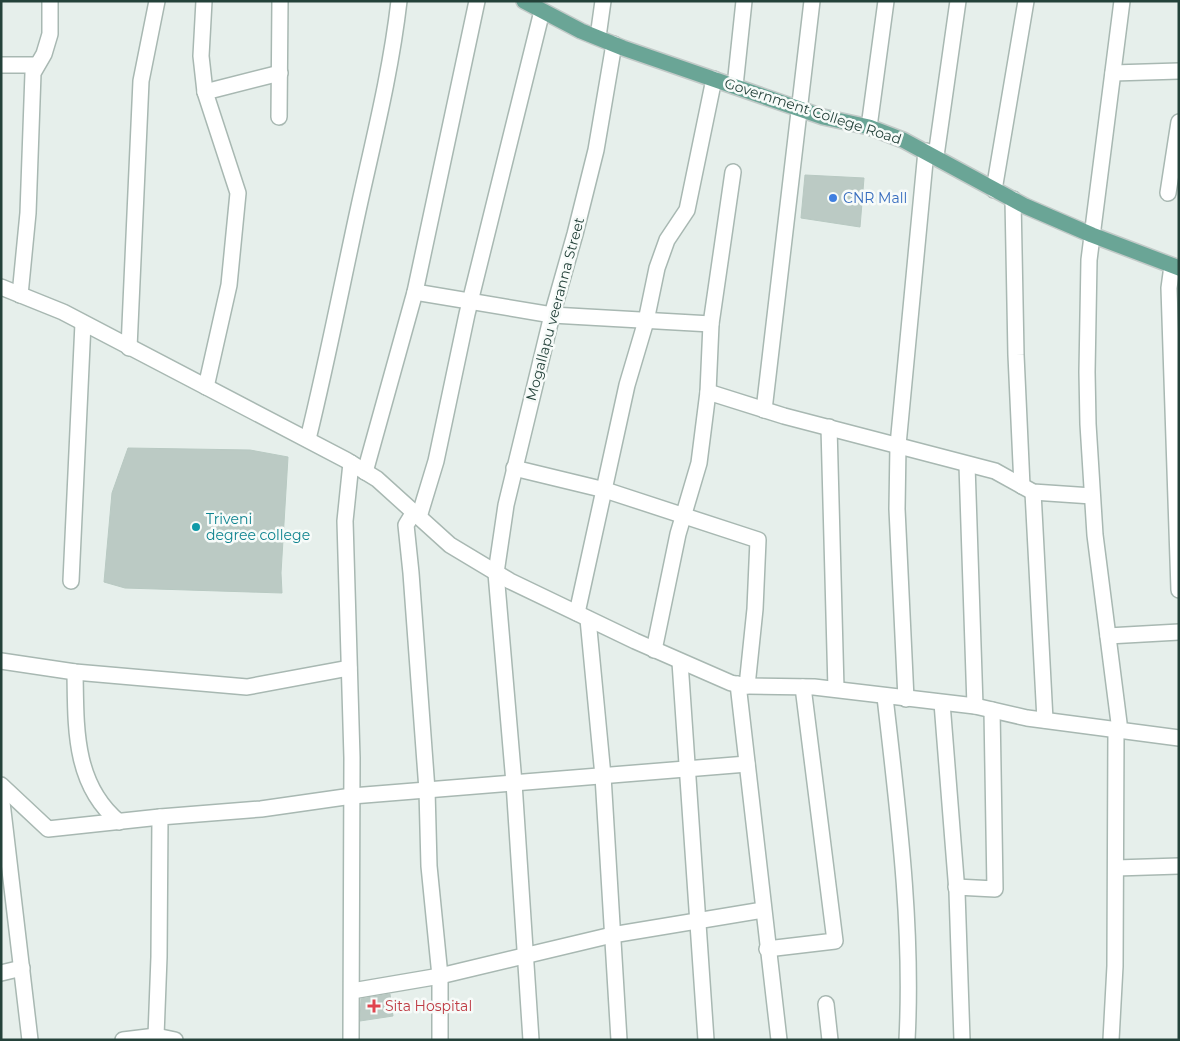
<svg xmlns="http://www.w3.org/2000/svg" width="1180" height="1041" font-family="Montserrat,sans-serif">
<rect width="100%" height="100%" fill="#e6efeb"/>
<g fill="#bbcac4" stroke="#b8c9c2">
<path d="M805,175l59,3 -4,49 -59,-9z"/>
<path d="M128,448l122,2 38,7 -7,116 1,20 -157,-5 -21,-6 8,-89z"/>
<path d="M390,994l3,22 -33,5 1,-22z"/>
</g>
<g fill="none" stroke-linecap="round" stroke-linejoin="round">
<defs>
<g id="minor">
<path d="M204,1l-3,55 4,36 33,101 -9,92 -23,102"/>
<path d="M598,37l5,-36"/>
<path d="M1,65h36"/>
<path d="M1113,73l66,-2"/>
<path d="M735,86l9,-85"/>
<path d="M205,92l75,-19"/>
<path d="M279,117l1,-116"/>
<path d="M869,127l17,-126"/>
<path d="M936,156l22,-155"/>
<path d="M994,190l32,-189"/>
<path d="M1168,193l11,-71"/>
<path d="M1013,199l3,156 6,131"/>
<path d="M1172,266l-3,22 10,302"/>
<path d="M1,287l62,25 283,148 31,19 73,66 60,36 125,60 96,42 16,3 67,1 161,19 52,12 152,20"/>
<path d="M415,292l137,23 159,9"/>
<path d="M20,295l8,-82 5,-140 11,-19 6,-20v-33"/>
<path d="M129,348l12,-267 16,-80"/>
<path d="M708,392l76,24 211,55 38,21 59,4"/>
<path d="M764,410l48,-409"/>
<path d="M829,427l7,262"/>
<path d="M308,439c19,-77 34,-155 51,-233 15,-68 32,-135 40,-205"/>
<path d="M351,463l-6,58 7,237 -1,282"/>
<path d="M967,465l8,241"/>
<path d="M514,468l91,22 153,50 -3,69 -8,77"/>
<path d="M365,472l50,-180 62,-291"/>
<path d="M1033,492l12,228"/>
<path d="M414,512l-8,13 5,48 16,217 2,76 11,110v64"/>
<path d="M419,517l17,-56 31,-147 75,-303"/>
<path d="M71,581l12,-258"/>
<path d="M577,613l50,-228 19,-64 11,-53 10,-28 20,-30 27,-131"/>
<path d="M588,619l15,157 16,264"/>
<path d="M1108,636l71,-4"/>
<path d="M654,650l24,-116 21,-71 9,-71 3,-68 22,-152"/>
<path d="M1,661l74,11 172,15 102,-19"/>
<path d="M680,662l26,378"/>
<path d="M75,672c1,54 -2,112 44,150"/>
<path d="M738,684l41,356"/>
<path d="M885,697c13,114 28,228 22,343"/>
<path d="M906,699l-9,-190 1,-64 28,-294"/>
<path d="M942,703l15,189 5,148"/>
<path d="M1,785l47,44 112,-12"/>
<path d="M1,794l29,246"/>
<path d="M1116,868l63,-2"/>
<path d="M956,887l39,2 -3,-179"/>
<path d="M767,949l68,-8 -32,-254"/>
<path d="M1,973l21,-5"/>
<path d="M352,991l88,-15 172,-41 151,-25"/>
<path d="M826,1004l4,36"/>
<path d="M156,1036l3,-79 1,-140 101,-8 91,-13 395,-32"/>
<path d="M123,1040l33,-4 19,4"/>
<path d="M531,1040l-17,-257 -18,-210 10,-68 46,-190 23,-81 21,-84 18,-106"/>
<path d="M1111,1040l4,-74 1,-236 3,-7 -24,-188 -7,-111 -1,-52 2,-112 33,-259"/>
</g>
<path id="major" d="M524,1l57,30 42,17 200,69 46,10 34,13 122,66 67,29 87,33"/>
</defs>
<use href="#minor" stroke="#a8b8b2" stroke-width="18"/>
<use href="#major" stroke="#c2cac8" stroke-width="18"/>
<use href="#minor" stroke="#fff" stroke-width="15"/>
<use href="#major" stroke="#6aa596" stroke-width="15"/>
</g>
<circle fill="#3f7fe0" stroke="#f7fbf9" stroke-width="2" cx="833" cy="198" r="5"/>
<circle fill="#0f9aa8" stroke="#f7fbf9" stroke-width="2" cx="196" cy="527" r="5"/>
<path fill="#e0444e" stroke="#f7fbf9" stroke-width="2" d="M371.5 998.5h5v5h5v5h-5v5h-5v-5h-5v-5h5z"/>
<g text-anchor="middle" stroke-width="5" stroke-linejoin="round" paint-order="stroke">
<g font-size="14" fill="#24423a" stroke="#f7fbf9">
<text transform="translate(813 111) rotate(18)" y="5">Government College Road</text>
<text transform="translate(555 309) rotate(-75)" y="5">Mogallapu veeranna Street</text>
</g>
<g font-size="14" fill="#366cbe" stroke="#f7fbf9" text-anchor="start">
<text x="843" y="203">CNR Mall</text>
</g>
<g font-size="14" fill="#0d838f" stroke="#f7fbf9" text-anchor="start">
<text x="206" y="524">Triveni<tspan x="206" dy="16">degree college</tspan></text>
</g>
<g font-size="14" fill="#be3a42" stroke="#f7fbf9" text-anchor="start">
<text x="385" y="1011">Sita Hospital</text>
</g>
</g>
<rect width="1180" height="1041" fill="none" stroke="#24423a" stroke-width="5"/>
</svg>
